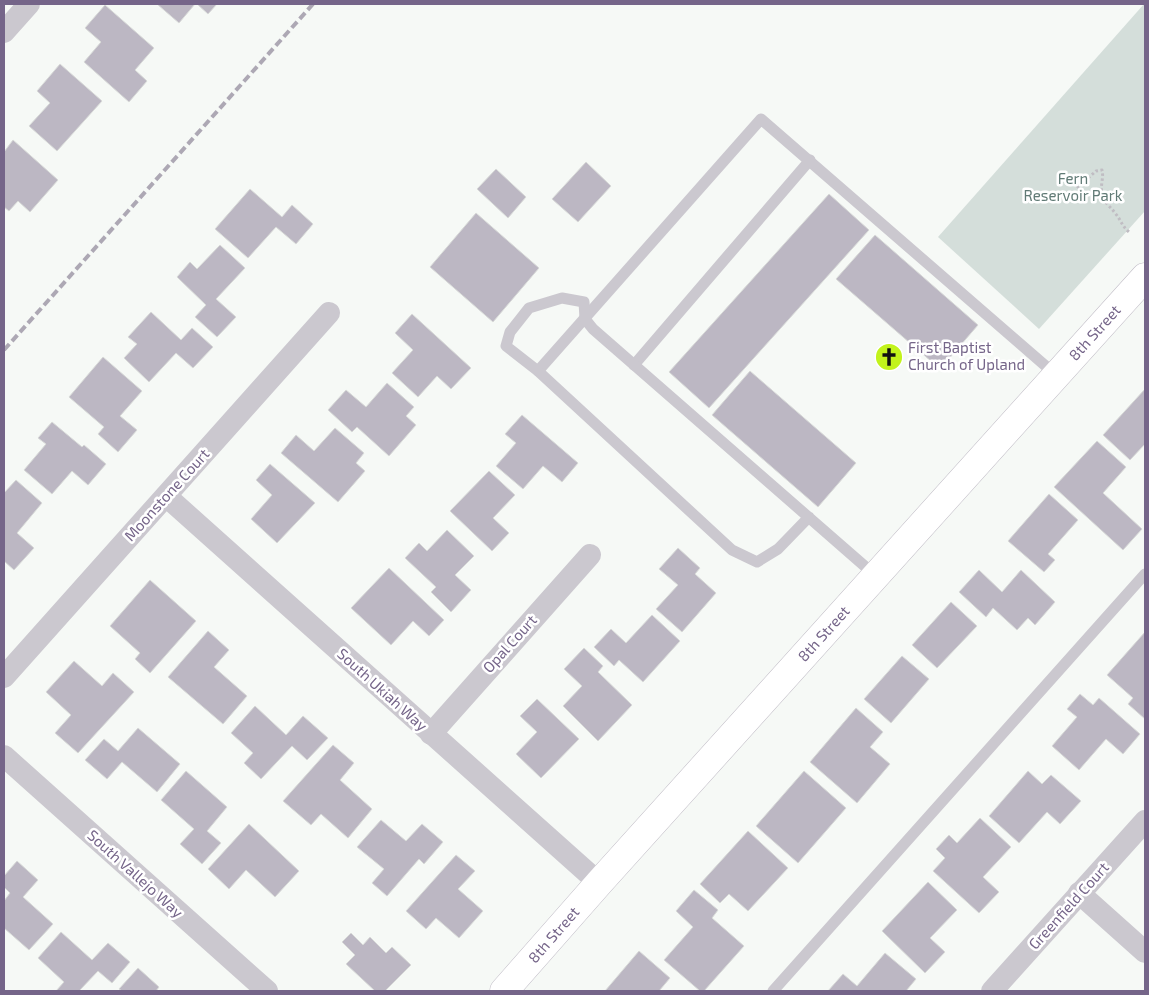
<svg xmlns="http://www.w3.org/2000/svg" width="1149" height="995" font-family="'Exo 2',sans-serif">
<rect width="100%" height="100%" fill="#f6f9f6"/>
<path fill="#d4deda" d="M1144,4h1v207l-106,118 -101,-92z"/>
<g fill="#bcb7c3" stroke="#d8dad8">
<path d="M157,4h38l-16,19z"/>
<path d="M197,4h20l-9,10z"/>
<path d="M105,5l49,43 -19,22 12,11 -18,21 -45,-40 17,-20 -16,-14z"/>
<path d="M60,64l42,37 -45,50 -28,-25 21,-23 -13,-12z"/>
<path d="M13,140l45,40 -28,32 -12,-11 -9,10 -5,-4v-55z"/>
<path d="M586,162l25,24 -33,36 -26,-23z"/>
<path d="M496,169l30,28 -18,21 -31,-29z"/>
<path d="M250,189l32,28 10,-12 21,19 -17,20 -20,-17 -28,31 -33,-29z"/>
<path d="M829,194l40,36 -160,178 -40,-36z"/>
<path d="M476,213l63,55 -46,54 -63,-55z"/>
<path d="M875,235l103,90 -38,44 -104,-90z"/>
<path d="M220,245l25,23 -29,31 20,18 -19,20 -22,-20 11,-12 -29,-28 13,-15 7,7z"/>
<path d="M151,312l30,28 11,-12 21,19 -20,21 -17,-15 -27,29 -25,-24 13,-14 -9,-7z"/>
<path d="M412,314l59,54 -20,21 -14,-13 -19,21 -26,-24 21,-23 -18,-17z"/>
<path d="M103,357l39,34 -22,25 17,14 -19,22 -20,-18 6,-7 -35,-30z"/>
<path d="M750,371l106,92 -38,44 -106,-92z"/>
<path d="M387,383l27,24 -8,9 10,9 -27,31 -32,-29 -5,5 -24,-22 18,-20 20,17z"/>
<path d="M1145,389v55l-15,16 -27,-25z"/>
<path d="M522,415l56,48 -16,19 -19,-16 -20,23 -27,-23 20,-23 -11,-9z"/>
<path d="M52,422l30,25 2,-2 22,19 -18,21 -16,-14 -20,23 -28,-24 22,-26 -8,-6z"/>
<path d="M335,428l29,25 -8,10 9,8 -27,31 -57,-49 15,-18 18,16z"/>
<path d="M1097,441l29,26 -23,26 39,36 -19,21 -69,-63z"/>
<path d="M270,464l45,39 -38,40 -26,-24 21,-24 -16,-15z"/>
<path d="M489,471l26,24 -22,23 16,15 -17,18 -42,-40z"/>
<path d="M16,480l26,23 -25,30 17,15 -20,22 -10,-9v-68z"/>
<path d="M1049,494l29,26 -30,34 7,6 -11,12 -36,-31z"/>
<path d="M447,530l27,26 -19,19 16,15 -20,22 -20,-20 5,-5 -31,-29 14,-15 8,8z"/>
<path d="M678,548l22,20 -5,6 21,19 -34,39 -26,-23 22,-24 -19,-16z"/>
<path d="M389,568l55,52 -15,16 -16,-15 -22,24 -40,-37z"/>
<path d="M979,570l23,22 19,-22 34,32 -20,23 -7,-7 -11,12 -24,-22 -7,9 -27,-25z"/>
<path d="M150,580l46,41 -46,52 -15,-14 5,-6 -30,-27z"/>
<path d="M951,602l26,24 -40,42 -25,-23z"/>
<path d="M652,615l28,26 -37,41 -24,-22 -5,6 -20,-19 17,-18 15,14z"/>
<path d="M208,631l21,19 -15,17 33,29 -24,28 -55,-47z"/>
<path d="M1145,632v87l-17,-15 5,-6 -26,-23z"/>
<path d="M584,648l19,18 -5,6 34,33 -34,36 -35,-35 19,-20 -18,-17z"/>
<path d="M902,656l27,23 -38,44 -27,-24z"/>
<path d="M74,661l28,25 11,-13 21,19 -56,61 -23,-20 16,-18 -25,-23z"/>
<path d="M1080,694l13,11 6,-7 41,36 -17,20 -17,-15 -27,31 -27,-24 25,-29 -10,-8z"/>
<path d="M537,699l42,40 -38,39 -25,-24 21,-22 -17,-16z"/>
<path d="M255,706l31,29 17,-19 25,22 -21,22 -15,-14 -31,33 -17,-16 9,-10 -22,-20z"/>
<path d="M856,708l27,24 -13,15 20,17 -33,39 -47,-41z"/>
<path d="M138,728l42,36 -23,28 -35,-30 -15,17 -22,-19 19,-21 14,12z"/>
<path d="M333,745l21,18 -14,17 32,29 -24,29 -27,-24 -10,11 -28,-24z"/>
<path d="M186,771l41,36 -20,24 14,12 -19,21 -22,-20 14,-15 -33,-29z"/>
<path d="M804,771l42,37 -48,55 -42,-37z"/>
<path d="M1028,771l14,13 9,-9 30,26 -21,23 -13,-12 -28,31 -30,-27z"/>
<path d="M980,818l31,29 -28,30 16,15 -20,21 -46,-42 12,-13 -9,-9 13,-14 8,8z"/>
<path d="M381,820l25,21 16,-17 21,18 -19,22 -5,-5 -32,37 -15,-13 12,-14 -27,-22z"/>
<path d="M249,824l50,47 -24,26 -29,-27 -17,19 -21,-20z"/>
<path d="M748,831l40,37 -40,43 -19,-17 -9,9 -20,-19z"/>
<path d="M456,855l19,16 -17,18 25,22 -24,27 -23,-20 -10,11 -20,-18z"/>
<path d="M17,861l21,19 -15,17 30,27 -24,26 -25,-22v-27l6,-8 -6,-6v-11z"/>
<path d="M928,882l29,28 -27,28 15,14 -20,21 -43,-42z"/>
<path d="M694,890l24,20 -6,8 32,28 -40,45h-4l-36,-31 29,-33 -17,-16z"/>
<path d="M61,932l31,28 16,-17 22,19 -18,21 -14,-12 -19,20h-23l8,-9 -26,-24z"/>
<path d="M351,933l12,12 7,-8 16,16 6,-6 19,18 -26,26h-10l-29,-27 9,-9 -13,-13z"/>
<path d="M639,951l31,27 -11,13h-54z"/>
<path d="M885,953l31,26 -10,12h-78l15,-17 14,12z"/>
<path d="M138,968l21,19 -3,4h-34l-3,-2z"/>
</g>
<g fill="none" stroke-linecap="round" stroke-linejoin="round">
<defs>
<path id="secondary" d="M504,991l95,-108 546,-606"/>
</defs>
<use href="#secondary" stroke="#c0bcc6" stroke-width="29"/>
<path stroke="#c0bdc3" stroke-width="3" stroke-dasharray="2.5 2.5" stroke-linecap="butt" d="M1077,188l19,-17 6,-1c2,8 -2,15 0,24 2,9 8,12 13,19 6,7 7,13 14,19"/>
<g stroke="#cbc8cf" stroke-width="11">
<path d="M634,365l176,-205"/>
<path d="M538,371l223,-252 295,256"/>
<path d="M809,517l-31,32 -21,13 -25,-12 -194,-179 -32,-25 4,-14 19,-24 33,-10 22,4 1,17 8,10 283,247"/>
<path d="M773,991l372,-417"/>
</g>
<g stroke="#cbc8cf" stroke-width="22">
<path d="M4,32l25,-28"/>
<path d="M166,496l433,387"/>
<path d="M4,677l325,-364"/>
<path d="M431,734l159,-179"/>
<path d="M4,756l263,235"/>
<path d="M1079,893l66,59"/>
<path d="M992,991l153,-170"/>
</g>
<use href="#secondary" stroke="#fff" stroke-width="28"/>
<path stroke="#ada8b4" stroke-width="4" stroke-dasharray="8 4" stroke-linecap="butt" d="M4,350l309,-346"/>
</g>
<defs>
<symbol id="church-disc" viewBox="-11 -11 22 22"><circle r="9.5" fill="#c2f31b" stroke="#fff"/><path d="M-1.2-6h2.4v3.5h3.3v2.4h-3.3V6h-2.4V-.1h-3.3v-2.4h3.3Z" fill="#111"/></symbol>
</defs>
<g fill-rule="evenodd">
<use href="#church-disc" x="873" y="341" width="32" height="32"/>
</g>
<g text-anchor="middle" stroke-width="5" stroke-linejoin="round" paint-order="stroke">
<g font-size="15" fill="#607a75" stroke="#fff">
<text x="1073" y="184">Fern<tspan x="1073" dy="17">Reservoir Park</tspan></text>
</g>
<g font-size="15" fill="#756589" stroke="#fff">
<text transform="translate(1095 333) rotate(-48)" y="5">8th Street</text>
<text transform="translate(167 495) rotate(-48)" y="5">Moonstone Court</text>
<text transform="translate(824 634) rotate(-48)" y="5">8th Street</text>
<text transform="translate(510 644) rotate(-48)" y="5">Opal Court</text>
<text transform="translate(382 690) rotate(42)" y="5">South Ukiah Way</text>
<text transform="translate(135 874) rotate(42)" y="5">South Vallejo Way</text>
<text transform="translate(1069 906) rotate(-48)" y="5">Greenfield Court</text>
<text transform="translate(554 935) rotate(-49)" y="5">8th Street</text>
</g>
<g font-size="15" fill="#756589" stroke="#fff" text-anchor="start">
<text x="908" y="353">First Baptist<tspan x="908" dy="17">Church of Upland</tspan></text>
</g>
</g>
<rect width="1149" height="995" fill="none" stroke="#756589" stroke-width="10"/>
</svg>
